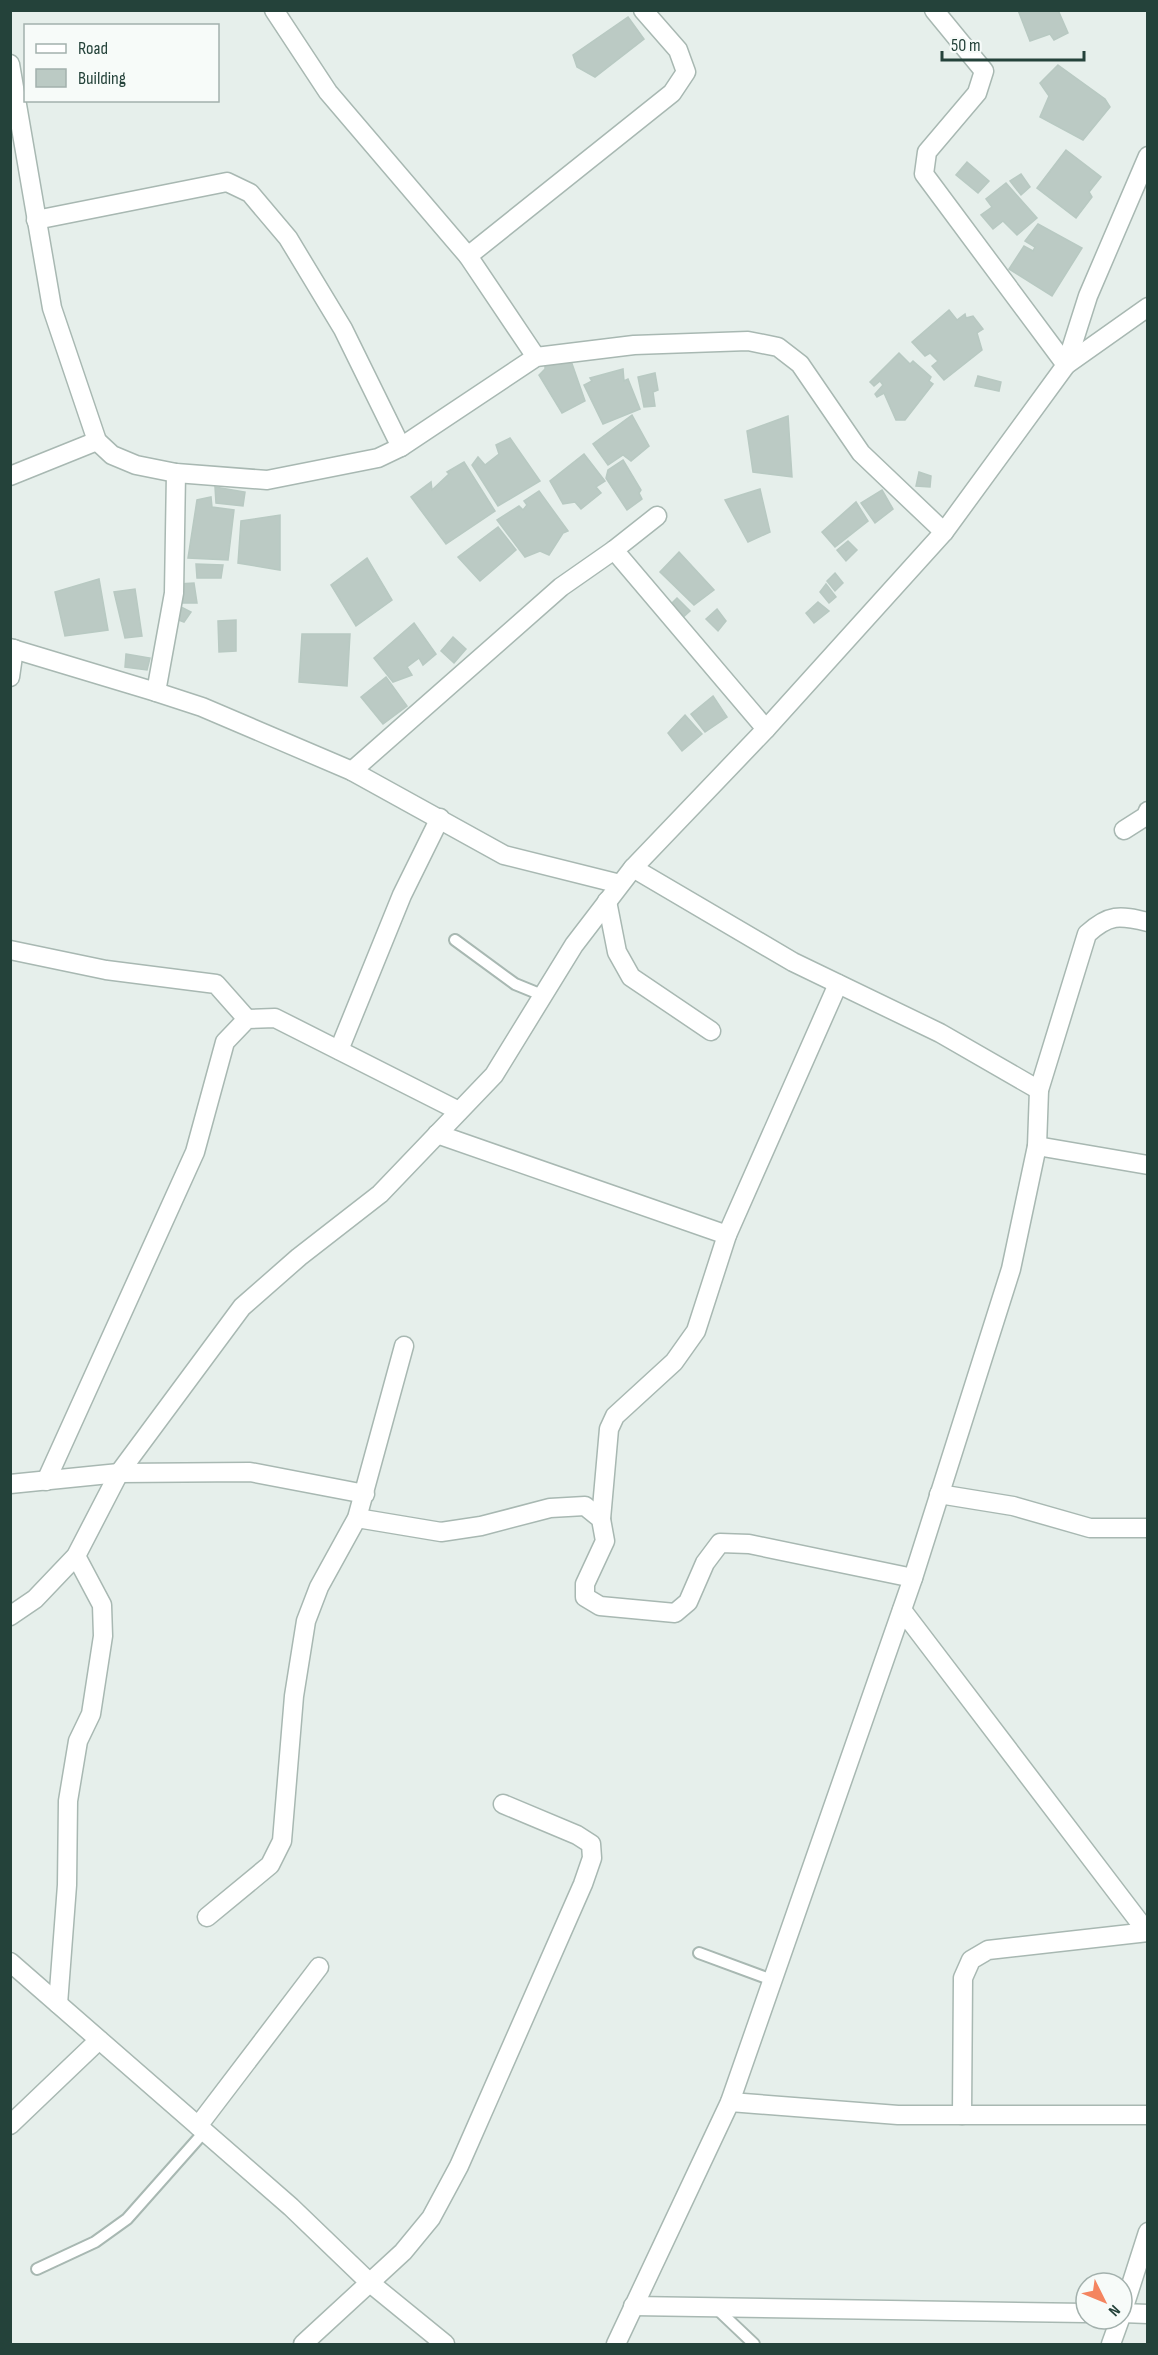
<svg xmlns="http://www.w3.org/2000/svg" width="1158" height="2355" font-family="'Sofia Sans Condensed',sans-serif">
<rect width="100%" height="100%" fill="#e6efeb"/>
<g fill="#bbcac4" stroke="#b8c9c2" stroke-width="1.5">
<path d="M1018,10h40l10,23 -14,7 -4,-6 -20,7z"/>
<path d="M628,17l16,22 -49,38 -18,-10 -4,-12z"/>
<path d="M1058,65l47,34 5,8 -27,33 -43,-23 9,-21 -9,-13z"/>
<path d="M1066,150l35,27 -12,15 3,5 -16,21 -39,-30z"/>
<path d="M967,162l22,19 -11,12 -22,-18z"/>
<path d="M1021,174l9,13 -9,8 -11,-14z"/>
<path d="M1006,183l31,35 -20,17 -14,-14 -10,8 -12,-14 11,-8 -6,-8z"/>
<path d="M1038,224l44,24 -30,48 -43,-27 15,-23 9,5 2,-4 -10,-6z"/>
<path d="M949,310l8,10 8,-6 1,4 7,-2 10,13 -6,4 5,17 -38,30 -12,-14 6,-5 -8,-8 -5,3 -13,-14z"/>
<path d="M899,353l11,11 3,-3 18,16 -2,4 4,3 -28,36h-9l-12,-27 -7,4 -2,-3 8,-9 -3,-4 -6,5 -4,-4z"/>
<path d="M570,358l15,43 -23,12 -23,-38 6,-6v-5z"/>
<path d="M623,369l1,12 4,-2 12,30 -37,15 -19,-39 8,-4 -2,-3z"/>
<path d="M655,373l3,17 -5,2 2,14 -11,1 -6,-30z"/>
<path d="M978,376l23,6 -2,9 -24,-5z"/>
<path d="M632,415l17,31 -18,15 -8,-6 -15,10 -15,-21z"/>
<path d="M788,416l4,61 -39,-5 -6,-41z"/>
<path d="M510,438l30,43 -42,25 -26,-41 6,-8 7,8 14,-11 -3,-9z"/>
<path d="M584,454l21,27 -9,6 5,6 -20,16 -6,-7 -12,2 -13,-23z"/>
<path d="M623,460l18,30 -2,3 3,6 -15,11 -21,-32 2,-8z"/>
<path d="M464,462l31,49 -49,33 -35,-47 20,-15 1,8 17,-16 -2,-2z"/>
<path d="M919,472l12,4 -1,11 -14,-1z"/>
<path d="M215,487l30,5 -2,14 -27,-3z"/>
<path d="M760,489l10,43 -22,10 -23,-42z"/>
<path d="M882,490l11,19 -18,14 -14,-20z"/>
<path d="M539,491l29,40 -5,2 -14,22 -9,-4 -15,6 -28,-37 22,-14 4,4 4,-5 -3,-4z"/>
<path d="M211,497l1,10 22,3 -6,50 -40,-2 9,-58z"/>
<path d="M856,502l12,19 -33,26 -13,-15z"/>
<path d="M280,515v55l-42,-7 3,-42z"/>
<path d="M498,527l18,23 -36,31 -22,-24z"/>
<path d="M848,541l9,9 -11,11 -9,-11z"/>
<path d="M679,552l35,38 -20,15 -34,-33z"/>
<path d="M367,558l25,42 -36,26 -25,-41z"/>
<path d="M196,564l27,1 -2,13h-24z"/>
<path d="M835,573l8,10 -8,8 -8,-10z"/>
<path d="M99,579l9,51 -43,6 -10,-44z"/>
<path d="M194,583l3,20h-18l-1,-19z"/>
<path d="M826,584l10,13 -7,6 -9,-11z"/>
<path d="M135,589l7,47 -17,2 -11,-46z"/>
<path d="M677,598l13,13 -10,9 -12,-13z"/>
<path d="M818,602l11,9 -15,12 -8,-10z"/>
<path d="M181,607l10,5 -7,10 -11,-4z"/>
<path d="M717,609l9,12 -8,10 -12,-12z"/>
<path d="M236,620v31l-17,1 -1,-31z"/>
<path d="M414,623l22,31 -13,11 -4,-7 -12,9 5,8 -19,7 -19,-24z"/>
<path d="M302,634h48l-3,52 -48,-4z"/>
<path d="M453,637l13,12 -12,14 -13,-12z"/>
<path d="M126,654l24,4 -3,12 -22,-3z"/>
<path d="M386,677l21,29 -24,18 -22,-27z"/>
<path d="M713,696l14,21 -22,15 -14,-18z"/>
<path d="M685,715l17,19 -20,17 -14,-18z"/>
</g>
<g fill="none" stroke-linecap="round" stroke-linejoin="round">
<defs>
<g id="service">
<path d="M455,940l60,44 27,11"/>
<path d="M699,1953l73,27"/>
<path d="M37,2269l58,-27 32,-23 78,-88"/>
<path d="M715,2307l39,37"/>
</g>
<g id="minor">
<path d="M274,10l54,82 140,164 68,101"/>
<path d="M934,10l50,61 -7,22 -50,59 -3,22 142,191"/>
<path d="M10,64l42,244 45,133 15,14 24,10 40,8 91,7 111,-22 23,-11 135,-90 98,-12 114,-4 30,6 22,17 61,89 83,79"/>
<path d="M36,220l191,-38 23,11 38,45 55,91 58,118"/>
<path d="M468,256l204,-163 14,-21 -8,-22 -35,-40"/>
<path d="M1066,365l22,-69 60,-140"/>
<path d="M176,473l-2,120 -18,99 46,15 150,64 152,84 116,29"/>
<path d="M10,476l87,-35"/>
<path d="M657,516l-43,34 152,179"/>
<path d="M10,648l146,44"/>
<path d="M10,677l4,-28"/>
<path d="M352,771l209,-184 53,-37"/>
<path d="M1124,830l22,-14 2,-5"/>
<path d="M633,868l160,94 147,71 99,57"/>
<path d="M607,901l10,51 14,25 80,54"/>
<path d="M10,950l96,20 110,14 31,35"/>
<path d="M339,1050l63,-155 38,-77"/>
<path d="M437,1134l290,101"/>
<path d="M1037,1146l111,19"/>
<path d="M46,1481l149,-329 30,-110 22,-23 28,-1 184,93"/>
<path d="M10,1484l109,-11 131,-1 115,22"/>
<path d="M939,1494l74,12 77,22h58"/>
<path d="M357,1518l84,14 40,-6 69,-18 35,-2 16,13 4,22 -20,43v13l15,9 75,7 13,-11 17,-39 15,-20 29,1 164,34"/>
<path d="M601,1519l8,-90 6,-13 59,-54 22,-31 31,-96 111,-251"/>
<path d="M902,1610l245,322"/>
<path d="M10,1616l25,-17 41,-43 43,-83 123,-166 57,-50 81,-63 114,-119 80,-130 59,-77 133,-139 178,-197 122,-167 82,-58"/>
<path d="M207,1917l63,-52 12,-24 12,-145 12,-75 13,-34 38,-69 47,-172"/>
<path d="M10,1962l281,245 78,75 76,62"/>
<path d="M58,2004l9,-119 1,-84 10,-60 13,-27 12,-78 -1,-31 -26,-49"/>
<path d="M730,2102l168,13h250"/>
<path d="M962,2115l1,-137 8,-18 17,-10 160,-18"/>
<path d="M10,2125l89,-85"/>
<path d="M198,2126l121,-159"/>
<path d="M633,2306l453,7"/>
<path d="M1122,2313l26,-81"/>
<path d="M1122,2313l26,1"/>
<path d="M303,2344l100,-92 28,-34 28,-52 124,-282 9,-26 -1,-14 -14,-9 -74,-31"/>
<path d="M616,2344l114,-242 183,-524 98,-309 26,-123 2,-56 48,-156c22,-20 32,-19 61,-12"/>
<path d="M1111,2344l9,-25"/>
</g>
</defs>
<use href="#service" stroke="#a8b8b2" stroke-width="14"/>
<use href="#minor" stroke="#a8b8b2" stroke-width="21"/>
<use href="#service" stroke="#fff" stroke-width="10"/>
<use href="#minor" stroke="#fff" stroke-width="18"/>
</g>
<rect width="1158" height="2355" fill="none" stroke="#24423a" stroke-width="24"/>
<rect x="24" y="24" width="195" height="78" fill="#f7fbf9" stroke="#a3b1ad" stroke-width="1.5"/>
<rect x="36" y="44" width="30" height="9" fill="#ffffff" stroke="#a3b1ad" stroke-width="1.5"/>
<text x="78" y="54" font-size="18" fill="#24423a">Road</text>
<rect x="36" y="69" width="30" height="18" fill="#bbcac4" stroke="#a3b1ad" stroke-width="1.5"/>
<text x="78" y="84" font-size="18" fill="#24423a">Building</text>
<g transform="translate(1104 2301) rotate(133)"><circle r="28" fill="#f7fbf9" stroke="#a3b1ad" stroke-width="1.5"/>
<path d="M0-4.5L10 22L0 15L-10 22Z" fill="#f4845f"/>
<text y="-9" font-size="16" font-weight="bold" text-anchor="middle" fill="#24423a">N</text>
</g>
<path d="M942 51v9h142v-9" fill="none" stroke="#24423a" stroke-width="3"/>
<text x="951" y="51" font-size="18" fill="#24423a" stroke="#f7fbf9" stroke-width="4.5" paint-order="stroke">50 m</text>
</svg>
